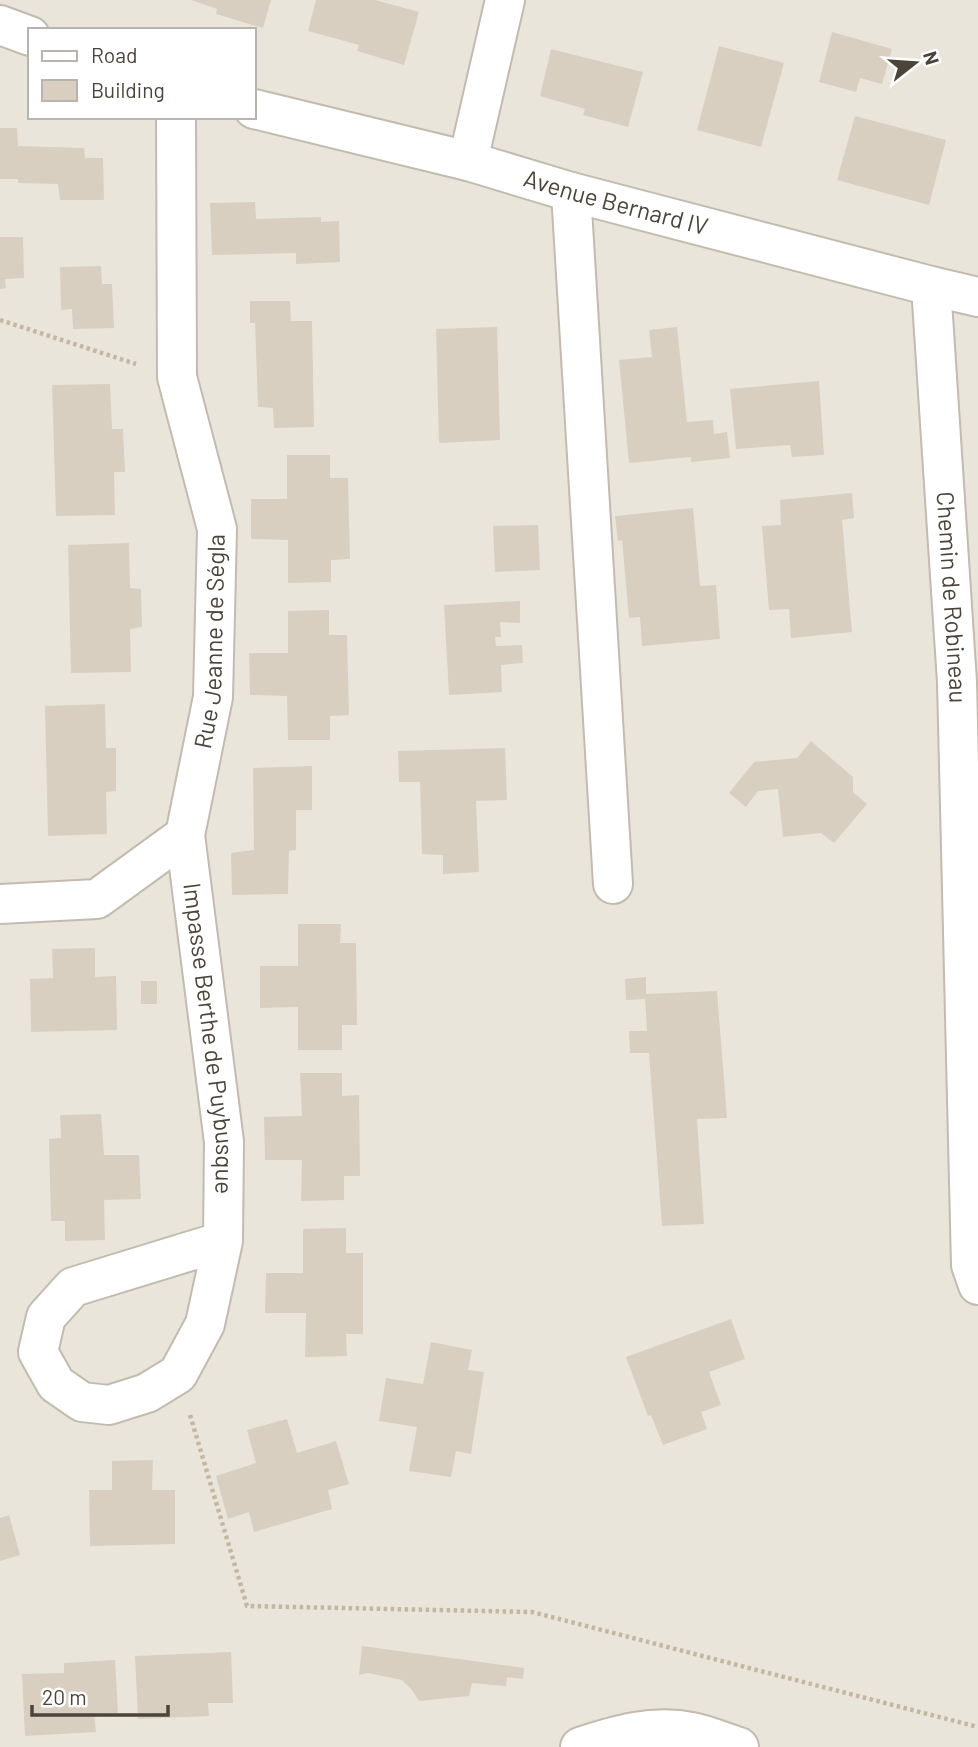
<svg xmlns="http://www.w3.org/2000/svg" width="978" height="1747" font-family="Barlow,sans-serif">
<rect width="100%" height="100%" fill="#f6f3ec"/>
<path fill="#eae5da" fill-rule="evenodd" d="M0,0h978v1747h-978zM30,30h224v87h-224z"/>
<g fill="#d8cfc1">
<path d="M191,0h80l-8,28 -47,-14 1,-5z"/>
<path d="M316,0h59l44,12 -15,53 -47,-14 2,-6 -51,-14z"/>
<path d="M832,32l60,17 -10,35 -22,-6 -4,14 -37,-10z"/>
<path d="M719,46l65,17 -23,84 -64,-17z"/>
<path d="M551,49l92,23 -15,55 -45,-12 2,-6 -45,-13z"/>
<path d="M855,116l91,24 -17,65 -92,-25z"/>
<path d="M0,128h17l1,18 66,2 1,10h18l1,42h-44l-2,-16 -40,-1v-4h-18z"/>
<path d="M255,202l1,17 65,-2v5l18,-1 1,41 -44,2v-11l-84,2 -2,-52z"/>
<path d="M0,237h23l1,41 -19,1 1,9 -6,1z"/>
<path d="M101,266l1,18h10l2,44 -41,1 -1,-20 -11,1 -1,-43z"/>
<path d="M250,301h40l1,20h21l2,106 -40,1 -1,-20 -15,-1 -3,-84h-5z"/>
<path d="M497,327l3,113 -61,3 -3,-114z"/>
<path d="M677,327l10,95 26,-2 1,14 13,-2 3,26 -39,4v-5l-62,6 -10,-103 33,-3 -3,-27z"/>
<path d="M819,381l5,74 -32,2 -2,-12 -54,4 -6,-60z"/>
<path d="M110,384l2,45h11l2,43h-11l1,43 -59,1 -4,-131z"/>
<path d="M287,455h43v23h18l2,81 -19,1v22l-43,1v-43l-37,-1v-40h36z"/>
<path d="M852,493l2,25 -12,2 10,112 -61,6 -2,-29 -20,1 -7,-84 19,-1 -1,-25z"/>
<path d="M693,508l7,78 16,-1 4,54 -78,7 -2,-29 -11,1 -7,-78 -4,1 -3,-25z"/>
<path d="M538,525l2,45 -45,2 -2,-46z"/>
<path d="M129,543l1,45 11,1 1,38 -12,2 1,43 -60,1 -3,-128z"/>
<path d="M520,601v22l-20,-1 1,15h-6l1,9 26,-1 1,18 -22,2 1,27 -53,3 -5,-90z"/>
<path d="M329,610v25h18l2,80 -19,1v24h-42l-1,-44 -37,-1 -1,-42h39v-42z"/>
<path d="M105,704l1,44h10v43l-10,1 1,42 -59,2 -3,-130z"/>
<path d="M811,741l42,36v15l14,12 -33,39 -13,-10 -38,4 -5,-48 -20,2 -12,16 -17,-14 25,-31 43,-4z"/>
<path d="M505,748l2,52 -31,1 3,71 -36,2v-19l-21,-1 -2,-72h-21l-1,-31z"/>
<path d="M312,766v44h-16v40l-7,1 -1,43 -56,1 -1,-42 23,-3 -1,-82z"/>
<path d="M298,924h43l-1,19h16l1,82h-15v25h-44v-43l-38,1v-42h38z"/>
<path d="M95,948v29l21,-1 1,54 -86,2 -1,-53 23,-1 -1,-29z"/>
<path d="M646,977v17l71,-3 10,127 -30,1 7,105 -42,2 -13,-173h-19l-1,-22h18l-2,-32 -19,1 -1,-21z"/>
<rect x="141" y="981" width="16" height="23"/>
<path d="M300,1073h42v23l17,-1 1,81h-16v24l-43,1 1,-41h-37l-1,-43 38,-1z"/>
<path d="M101,1114l3,41h35l2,44 -37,1 1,40 -40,1v-20h-14l-2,-82 12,-1 -1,-23z"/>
<path d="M346,1228v25h17v81h-17l1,22 -42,1 1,-44h-41l1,-40h37v-44z"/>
<path d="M731,1319l14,40 -36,13 12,33 -20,7 6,17 -44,16 -12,-30 -3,1 -22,-59z"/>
<path d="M431,1342l41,8 -4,20 16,2 -13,82 -15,-3 -5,26 -42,-6 8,-44 -38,-6 7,-43 37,6z"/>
<path d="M287,1419l10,34 39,-12 13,43 -21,6 4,19 -78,23 -5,-20 -21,7 -12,-43 40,-13 -9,-33z"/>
<path d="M153,1460l-1,30h23v54l-85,2 -1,-56h23v-29z"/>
<path d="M9,1515l11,40 -20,6v-43z"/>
<path d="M362,1646l162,22 -1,11 -16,-2 -1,9 -34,-3 -3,13 -50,5 -7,-11 -10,-10 -34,-7 -9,2z"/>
<path d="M231,1652l2,51h-25l1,13 -71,3 -3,-63z"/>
<path d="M115,1660l3,53 -24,1 2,18 -71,4 -3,-62 42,-1v-10z"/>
</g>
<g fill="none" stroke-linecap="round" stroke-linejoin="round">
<defs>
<g id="minor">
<path d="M0,25l30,11"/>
<path id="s1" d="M254,109l214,52 103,31 360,94 47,11"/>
<path d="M468,161l37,-161"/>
<path d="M571,192l42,692"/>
<path id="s2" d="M931,286l26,396 14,583 7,20"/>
<path id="s3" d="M185,835l39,307 -1,99 -18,83 -27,50 -31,19 -38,12 -27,-3 -26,-18 -18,-32 8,-35 27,-30 150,-46"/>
<path id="s4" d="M0,904l97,-5 88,-64 28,-138 4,-168 -40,-152 -1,-260"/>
<path d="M580,1747c36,-12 73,-23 112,-15 16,3 31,10 47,15"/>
</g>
</defs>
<use href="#minor" stroke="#c2bbae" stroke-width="42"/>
<g stroke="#c4b79f" stroke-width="4.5" stroke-dasharray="3.5 3.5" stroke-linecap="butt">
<path d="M0,320l136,44"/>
<path d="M190,1415l57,191 285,6 446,115"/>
</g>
<use href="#minor" stroke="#fff" stroke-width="38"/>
</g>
<g text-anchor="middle" stroke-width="5" stroke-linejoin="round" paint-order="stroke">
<g font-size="24" fill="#4b4439" stroke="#fff">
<text dy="8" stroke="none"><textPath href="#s1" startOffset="374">Avenue Bernard IV</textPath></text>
<text dy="8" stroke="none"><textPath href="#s2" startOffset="312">Chemin de Robineau</textPath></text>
<text dy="8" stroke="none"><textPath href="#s4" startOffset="402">Rue Jeanne de Ségla</textPath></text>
<text dy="8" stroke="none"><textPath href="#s3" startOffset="205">Impasse Berthe de Puybusque</textPath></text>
</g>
</g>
<rect x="28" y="28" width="228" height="91" fill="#ffffff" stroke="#b7b4b0" stroke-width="2"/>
<rect x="42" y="51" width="35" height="10" fill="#ffffff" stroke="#b7b4b0" stroke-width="2"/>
<text x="91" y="63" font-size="21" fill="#4b4439">Road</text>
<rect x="42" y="80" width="35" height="21" fill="#d8cfc1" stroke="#b7b4b0" stroke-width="2"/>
<text x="91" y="98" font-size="21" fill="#4b4439">Building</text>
<g transform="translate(915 63) rotate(73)" stroke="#ffffff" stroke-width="5" paint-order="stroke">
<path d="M0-5L12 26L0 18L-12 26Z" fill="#4b4439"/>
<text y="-10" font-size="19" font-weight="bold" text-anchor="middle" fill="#4b4439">N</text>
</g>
<path d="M32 1705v10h136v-10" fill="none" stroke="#4b4439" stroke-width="3.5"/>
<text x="42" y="1705" font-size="21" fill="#4b4439" stroke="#ffffff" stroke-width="5" paint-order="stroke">20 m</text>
</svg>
